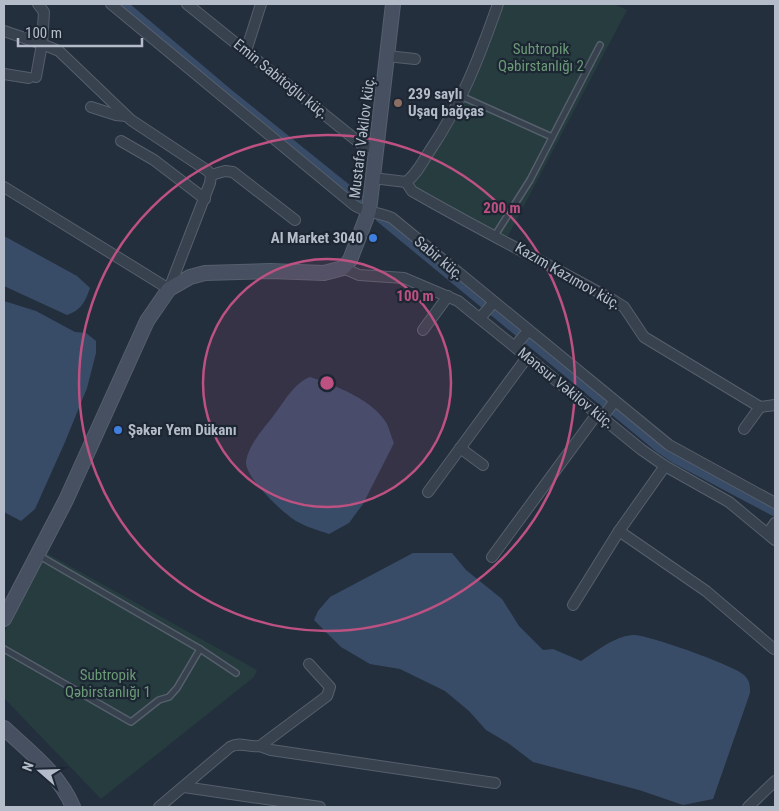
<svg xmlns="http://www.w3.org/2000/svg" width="779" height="811" font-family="'Roboto Condensed',sans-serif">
<rect width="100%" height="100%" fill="#242f3e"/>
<g fill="#263c3f">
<path d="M501,4h113l13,6 -120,228 -26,-11 -68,-42 48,-73z"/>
<path d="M46,553l211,117 -3,7 -153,122 -97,-101v-65z"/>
</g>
<g fill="#394c67">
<path d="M4,236l73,40 13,12c-5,14 -9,22 -23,27l-63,-29z"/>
<path d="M4,301l32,10 39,21 11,1 10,8v12l-9,35 -22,54 -30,67 -14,12 -17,-9z"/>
<path d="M310,377c23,7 65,24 77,47 3,6 4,13 7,19l-31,61 -14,19 -20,11c-11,-4 -23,-7 -33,-13 -13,-8 -52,-44 -50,-60 3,-17 18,-33 28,-46 10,-13 20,-32 36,-38z"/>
<path d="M413,553h39l14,17 36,29 17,27 24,24 10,-1 28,12c16,-10 32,-24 51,-26 12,-2 104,31 112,40 6,6 6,10 6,18l-37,106 -30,6 -44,-15 -106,-28 -25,-19 -22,-13 -17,-19 -24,-20 -45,-22 -30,-5 -29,-17 -27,-27 4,-9 12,-14z"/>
</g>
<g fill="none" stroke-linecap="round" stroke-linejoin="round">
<g stroke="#394c67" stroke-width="9">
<path d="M123,4l104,88 133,107"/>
<path d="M380,218l279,230 16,11 100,53"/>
</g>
<defs>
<g id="lane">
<path d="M463,97l89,40"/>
<path d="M494,237l36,-57 70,-135"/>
<path d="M38,555l162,94 36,24"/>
<path d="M4,649l127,73 28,-22 10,-3 8,-9 23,-39"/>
</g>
<g id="street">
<path d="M111,4l243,201c11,8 25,7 38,13l277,227 106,58"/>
<path d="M187,4l174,140 15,6"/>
<path d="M4,31l38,13 -6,33"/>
<path d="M246,51l15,-47"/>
<path d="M387,56l28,3"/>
<path d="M4,74l25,4"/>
<path d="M91,107l25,8 10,1"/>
<path d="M121,141l33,19 51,39"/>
<path d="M211,175l14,-4 8,1 62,48"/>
<path d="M373,178l33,4 6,9c66,38 134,72 201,109l11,7 20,30 116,70 15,-2"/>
<path d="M406,182c10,-7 16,-19 23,-30 32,-47 50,-94 69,-148"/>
<path d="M4,187l165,102 41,-106 1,-8 -3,-4 -77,-51 -72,-69 -17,-7 2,-32 -6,-8"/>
<path d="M343,268l16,7 45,3 54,23 184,149 23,16 64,36 46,38"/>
<path d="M480,318l13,-15"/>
<path d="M423,330l25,-34"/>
<path d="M515,346l13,-15"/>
<path d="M602,418l12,-16"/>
<path d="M744,429l16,-22"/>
<path d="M460,448l23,17"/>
<path d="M428,492l100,-136"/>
<path d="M619,531l87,60 68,58"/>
<path d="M768,533l7,-10"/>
<path d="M492,557l105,-143"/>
<path d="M573,605l46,-74 46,-65"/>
<path d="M260,746l11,4 224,33"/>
<path d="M184,787l136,20"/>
<path d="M159,807l71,-60c10,-6 19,1 30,-1l67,-50 3,-9 -21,-23"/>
<path d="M748,807l27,-26"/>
</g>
<g id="secondary">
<path d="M4,619l62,-119 81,-179 22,-32 21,-12 15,-4 65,-2 54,2 19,-5 7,-8 19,-49 24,-207"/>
<path d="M4,728c25,23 56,47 69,79"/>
</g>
</defs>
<use href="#lane" stroke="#565f6c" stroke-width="8"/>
<use href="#street" stroke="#565f6c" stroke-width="12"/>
<use href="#secondary" stroke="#565f6c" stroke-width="16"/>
<use href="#lane" stroke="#38414e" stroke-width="5"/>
<use href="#street" stroke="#38414e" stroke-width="10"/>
<use href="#secondary" stroke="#465061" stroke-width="14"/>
</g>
<circle cx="327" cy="383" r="124" fill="#bd5182" fill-opacity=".12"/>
<g fill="none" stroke="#bd5182" stroke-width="2.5">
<circle cx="327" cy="383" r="124"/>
<circle cx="327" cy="383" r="248"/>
</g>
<circle fill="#8d6e63" stroke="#1d2633" stroke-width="2" cx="398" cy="103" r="5"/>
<g fill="#3f7fe0" stroke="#1d2633" stroke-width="2">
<circle cx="373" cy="238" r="5"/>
<circle cx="118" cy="430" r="5"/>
</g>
<g text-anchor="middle" stroke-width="4.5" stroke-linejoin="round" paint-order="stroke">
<g font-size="15" fill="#6b9a76" stroke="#1d2633">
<text x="541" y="54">Subtropik<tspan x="541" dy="17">Qəbirstanlığı 2</tspan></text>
<text x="108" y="680">Subtropik<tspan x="108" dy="17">Qəbirstanlığı 1</tspan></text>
</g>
<g font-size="15" fill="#b4bcc9" stroke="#1d2633">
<text transform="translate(281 79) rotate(39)" y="5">Emin Sabitoğlu küç.</text>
<text transform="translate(362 137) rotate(-83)" y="5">Mustafa Vəkilov küç.</text>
<text transform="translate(439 258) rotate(40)" y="5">Sabir küç.</text>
<text transform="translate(568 276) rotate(30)" y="5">Kazım Kazımov küç.</text>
<text transform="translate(566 388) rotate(39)" y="5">Mənsur Vəkilov küç.</text>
</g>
<g font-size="15" font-weight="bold" fill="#b4bcc9" stroke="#1d2633" text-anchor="start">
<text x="408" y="99">239 saylı<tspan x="408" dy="17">Uşaq bağças</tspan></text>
<text x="363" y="243" text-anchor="end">Al Market 3040</text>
<text x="128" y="435">Şəkər Yem Dükanı</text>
</g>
</g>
<circle cx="327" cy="383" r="8" fill="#bd5182" stroke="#1d2633" stroke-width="2.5"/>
<g font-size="15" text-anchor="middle" font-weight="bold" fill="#bd5182" stroke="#1d2633" stroke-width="4.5" stroke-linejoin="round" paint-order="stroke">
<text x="502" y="213">200 m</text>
<text x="415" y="301">100 m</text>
</g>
<rect width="779" height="811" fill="none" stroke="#b4bcc9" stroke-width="10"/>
<g transform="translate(40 771) rotate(290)" stroke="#1d2633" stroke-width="4" paint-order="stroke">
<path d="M0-4L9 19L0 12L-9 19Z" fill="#b4bcc9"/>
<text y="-8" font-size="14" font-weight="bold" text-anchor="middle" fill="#b4bcc9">N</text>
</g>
<path d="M18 38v8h124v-8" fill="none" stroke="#b4bcc9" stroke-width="2.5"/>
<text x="25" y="38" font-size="15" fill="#b4bcc9" stroke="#1d2633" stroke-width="4" paint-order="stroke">100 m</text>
</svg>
